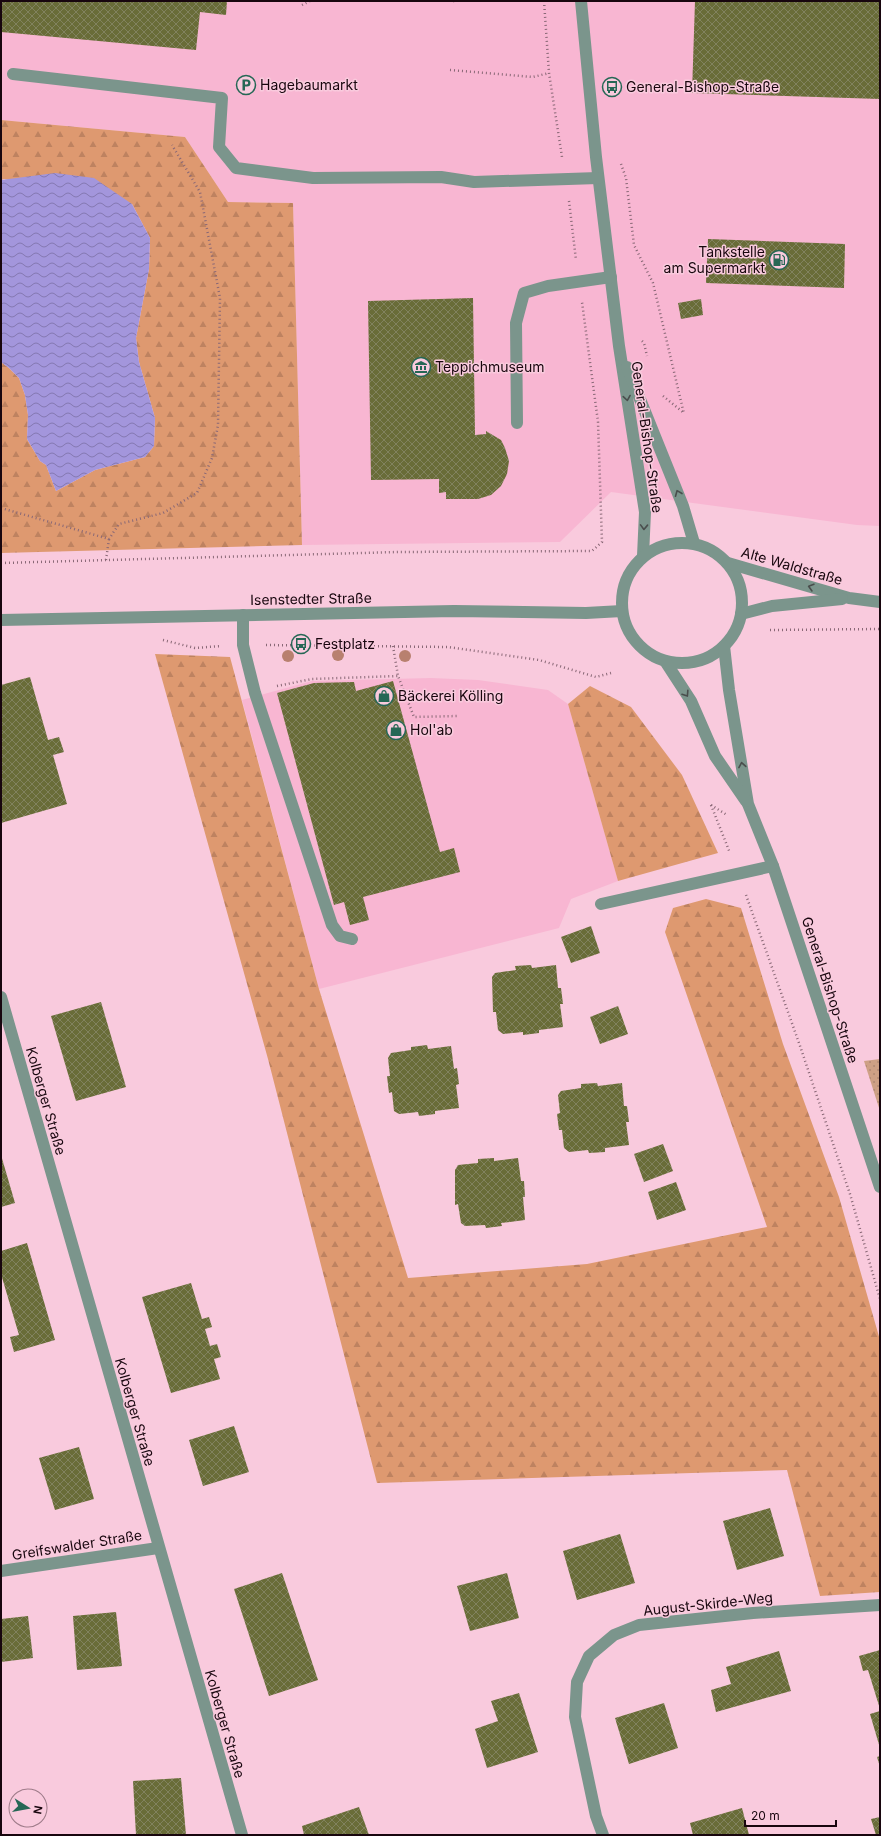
<svg xmlns="http://www.w3.org/2000/svg" width="881" height="1836" font-family="Inter,sans-serif">
<defs>
<pattern id="grass-dots" width="8" height="8" patternUnits="userSpaceOnUse"><rect width="8" height="8" fill="#cea085"/><path d="M2 2h.1M6 6h.1" fill="none" stroke="#b08872" stroke-width="1.8" stroke-linecap="round"/></pattern>
<pattern id="forest-firs" width="22" height="20" patternUnits="userSpaceOnUse"><rect width="22" height="20" fill="#de9970"/><path d="M5 1l3.5 6h-7zM16 11l3.5 6h-7z" fill="#be8260"/></pattern>
<pattern id="water-waves" width="16" height="10" patternUnits="userSpaceOnUse"><rect width="16" height="10" fill="#a396dc"/><path d="M0 5q4-4 8 0t8 0" fill="none" stroke="#8478b1"/></pattern>
<pattern id="building-cross-hatch" width="8" height="8" patternUnits="userSpaceOnUse"><rect width="8" height="8" fill="#696c38"/><path d="M0 0l8 8M0 8l8-8" fill="none" stroke="#81825e"/></pattern>
</defs>
<rect width="100%" height="100%" fill="#f9cadd"/>
<g fill="#f8b6d2">
<path d="M1,1h879v525l-23,-1 -246,-33 -51,50 -258,3 -9,-342 -65,-1 -43,-65 -184,-17z"/>
<path d="M431,678l47,2 70,10 20,14 50,177 -47,18 -12,29 -240,61 -77,-289 70,-19z"/>
</g>
<path fill="url(#grass-dots)" d="M880,1059v52l-16,-50z"/>
<g fill="url(#forest-firs)">
<path d="M1,120l184,17 43,65 65,1 9,342 -301,8v-191l8,6 10,10 6,17 3,20 -1,24 13,22 6,4 10,26 39,-21 50,-13 9,-11 1,-28 -16,-56 -3,-24 13,-69 1,-31 -18,-34 -128,-25 -3,1z"/>
<path d="M155,654l75,3 89,332 89,289 179,-14 180,-37 -102,-295 8,-24 33,-9 35,9 42,136 56,153 41,143v252l-60,4 -33,-126 -410,13 -109,-424z"/>
<path d="M590,686l41,21 51,68 36,78 -100,28 -50,-177z"/>
</g>
<path fill="url(#water-waves)" d="M55,173l39,5 38,26 18,34 -1,31 -13,69 3,24 16,56 -1,28 -9,11 -50,13 -39,21 -10,-26 -6,-4 -13,-22 1,-24 -3,-20 -6,-17 -10,-10 -8,-6v-182z"/>
<g fill="url(#building-cross-hatch)">
<path d="M1,1h226l-1,14 -26,-3 -4,38 -195,-18z"/>
<path d="M695,1h185v98l-188,-6z"/>
<path d="M708,239l137,5 -1,44 -138,-5z"/>
<path d="M473,298l2,137 11,-1v-3l15,9 4,8 4,13 -2,13 -6,12 -10,9 -13,4h-32v-7l-7,1v-14l-68,1 -3,-179z"/>
<path d="M701,299l2,16 -22,4 -3,-16z"/>
<path d="M30,677l18,63 11,-3 5,15 -11,3 14,49 -66,19v-138z"/>
<path d="M393,681l47,171 14,-4 6,24 -97,25 6,23 -19,5 -6,-23 -10,3 -57,-212 37,-10 40,-1 2,9z"/>
<path d="M591,926l9,27 -29,10 -10,-26z"/>
<path d="M531,965l1,3 24,-3 2,23h3l2,16h-3l3,23 -24,3v3l-16,2v-3l-20,2 -5,-4 -2,-18h-3l-1,-35 3,-4 21,-3 -1,-4z"/>
<path d="M101,1002l25,85 -50,14 -25,-85z"/>
<path d="M618,1006l10,28 -28,10 -10,-27z"/>
<path d="M427,1045l1,4 23,-3 3,23 3,-1 2,16 -3,1 3,23 -24,3v3l-16,2 -1,-4 -19,2 -5,-3 -2,-19 -3,1 -2,-17h3l-2,-18 3,-5 20,-3v-3z"/>
<path d="M597,1083l1,3 24,-3 2,23h3l2,16h-3l3,23 -24,3v4l-16,1 -1,-3 -19,2 -5,-4 -2,-18h-3l-2,-16 3,-1 -2,-18 3,-4 20,-3v-4z"/>
<path d="M663,1144l10,27 -29,11 -10,-28z"/>
<path d="M1,1155l14,48 -14,4z"/>
<path d="M494,1158v3l24,-3 3,23h3l1,16h-2l2,23 -24,3 1,3 -16,2 -1,-3 -20,1 -4,-3 -3,-19 -3,1v-35l3,-5 20,-2v-4z"/>
<path d="M676,1182l10,28 -29,10 -9,-28z"/>
<path d="M27,1243l28,97 -41,12 -4,-15 9,-2 -18,-61v-23z"/>
<path d="M191,1283l11,36 7,-2 3,10 -7,2 5,17 7,-2 4,13 -7,2 6,20 -49,14 -29,-96z"/>
<path d="M234,1426l15,46 -46,14 -14,-46z"/>
<path d="M79,1447l15,52 -39,11 -16,-52z"/>
<path d="M770,1508l14,48 -47,14 -14,-49z"/>
<path d="M620,1534l15,49 -58,17 -14,-49z"/>
<path d="M282,1573l36,107 -49,16 -35,-107z"/>
<path d="M507,1573l12,45 -49,13 -13,-45z"/>
<path d="M116,1612l6,54 -45,4 -4,-54z"/>
<path d="M28,1616l5,42 -32,4v-43z"/>
<path d="M880,1650v59l-12,-39 -5,1 -4,-15z"/>
<path d="M779,1651l12,40 -75,21 -5,-22 20,-6 -5,-17z"/>
<path d="M519,1693l19,59 -51,16 -12,-39 23,-8 -7,-20z"/>
<path d="M664,1703l14,45 -49,16 -14,-46z"/>
<path d="M880,1711v37l-10,-34z"/>
<path d="M880,1756v11l-3,-10z"/>
<path d="M181,1778l5,57h-50l-3,-54z"/>
<path d="M359,1807l10,28h-65l-2,-9z"/>
<path d="M742,1808l7,27h-56l-3,-12z"/>
<path d="M880,1817v18h-4l-5,-16z"/>
</g>
<g fill="none" stroke-linecap="round" stroke-linejoin="round">
<g stroke="#896876" stroke-width="2.5" stroke-dasharray="1 3" stroke-linecap="butt">
<path d="M454,1l2,2"/>
<path d="M544,1l5,72 13,84"/>
<path d="M302,5l8,-4"/>
<path d="M450,70l83,7 16,-4"/>
<path d="M621,164l5,14 8,67 19,38 31,131"/>
<path d="M569,201l7,59"/>
<path d="M642,341l2,2 3,13"/>
<path d="M663,396l21,17"/>
<path d="M1,508l108,31 10,-15 44,-11 34,-20 15,-35 6,-33 2,-127 -20,-106 -28,-47"/>
<path d="M106,560l3,-21"/>
<path d="M1,563l397,-11 194,-1 10,-9 -4,-120 -16,-120"/>
<path d="M770,630l110,-1"/>
<path d="M163,640l32,8 26,-2"/>
<path d="M266,645l182,2 91,13 57,17 15,-4"/>
<path d="M393,646l5,30 16,41 44,-1"/>
<path d="M277,686l35,-7 86,-3"/>
<path d="M711,805l19,48"/>
<path d="M711,805l16,10"/>
<path d="M746,895l52,145 52,154 30,105"/>
</g>
<g stroke="#7b958c" stroke-width="12">
<path d="M581,1l15,156 23,189 26,166 -2,44"/>
<path d="M13,74l209,24 -3,49 17,21 77,10 128,-1 33,5 124,-4"/>
<path d="M627,367l56,139 11,37"/>
<path d="M517,423l-1,-100 8,-30 24,-7 63,-9"/>
<circle cx="682" cy="603" r="60"/>
<path d="M728,563l121,35 31,4"/>
<path d="M741,614l31,-8 70,-7"/>
<path d="M243,615v30l12,48 77,232 8,11 12,3"/>
<path d="M1,620l453,-9 132,2 36,-2"/>
<path d="M724,646l5,44 19,114 25,62 107,321"/>
<path d="M665,661l26,40 24,55 31,45"/>
<path d="M601,904l172,-38"/>
<path d="M1,997l241,838"/>
<path d="M1,1571l157,-23"/>
<path d="M603,1835l-7,-19 -21,-99 2,-35 12,-26 25,-21 25,-10 114,-12 127,-8"/>
</g>
</g>
<g fill="#b8806f">
<circle cx="338" cy="655" r="6"/>
<circle cx="288" cy="656" r="6"/>
<circle cx="405" cy="656" r="6"/>
</g>
<defs><path id="oneway-chevron" d="M-2-3.5L2.5 0L-2 3.5" fill="none" stroke-width="1.6" stroke-linecap="round" stroke-linejoin="round"/></defs>
<g stroke="#4a4e4d">
<use href="#oneway-chevron" transform="translate(627 398) rotate(81)"/>
<use href="#oneway-chevron" transform="translate(678 493) rotate(-112)"/>
<use href="#oneway-chevron" transform="translate(644 527) rotate(92)"/>
<use href="#oneway-chevron" transform="translate(811 587) rotate(-164)"/>
<use href="#oneway-chevron" transform="translate(686 694) rotate(57)"/>
<use href="#oneway-chevron" transform="translate(742 765) rotate(-100)"/>
</g>
<defs>
<symbol id="parking-ring" viewBox="-11 -11 22 22"><circle r="9.5" fill="#f9cadd" stroke="#266755" stroke-width="1.5"/><path d="M-3.5-5.5H1a3.5 3.5 0 0 1 0 7H-1V5.5H-3.5ZM-1-3.4V-.6H.8a1.4 1.4 0 0 0 0-2.8Z" fill="#266755"/></symbol>
<symbol id="bus-ring" viewBox="-11 -11 22 22"><circle r="9.5" fill="#f9cadd" stroke="#266755" stroke-width="1.5"/><path d="M-5-6H5V4H4V6H2V4H-2V6H-4V4H-5ZM-3.5-4V0h7V-4ZM-3.5 1.2v1.5H-2V1.2ZM2 1.2v1.5H3.5V1.2Z" fill="#266755"/></symbol>
<symbol id="fuel-ring" viewBox="-11 -11 22 22"><circle r="9.5" fill="#f9cadd" stroke="#266755" stroke-width="1.5"/><path d="M-5.5-6h7V0h2V4h1.3V-2.5L3-4.5l.8-.8L6-3V5H2.5V1h-1V6h-7ZM-4.2-4.7v3.2H.2V-4.7Z" fill="#266755"/></symbol>
<symbol id="museum-ring" viewBox="-11 -11 22 22"><circle r="9.5" fill="#f9cadd" stroke="#266755" stroke-width="1.5"/><path d="M0-6L6-3V-2H-6V-3ZM-5-1h2V3h-2ZM-1-1h2V3h-2ZM3-1h2V3H3ZM-6 4H6V6H-6Z" fill="#266755"/></symbol>
<symbol id="shop-ring" viewBox="-11 -11 22 22"><circle r="9.5" fill="#f9cadd" stroke="#266755" stroke-width="1.5"/><path d="M-5-2.5h2.3a2.7 3.5 0 0 1 5.4 0H5L5.5 6h-11ZM-1.5-2.5h3a1.5 2.3 0 0 0-3 0Z" fill="#266755"/></symbol>
</defs>
<g fill-rule="evenodd">
<use href="#parking-ring" x="235" y="74" width="22" height="22"/>
<use href="#bus-ring" x="601" y="76" width="22" height="22"/>
<use href="#fuel-ring" x="768" y="249" width="22" height="22"/>
<use href="#museum-ring" x="410" y="356" width="22" height="22"/>
<use href="#bus-ring" x="290" y="633" width="22" height="22"/>
<use href="#shop-ring" x="373" y="685" width="22" height="22"/>
<use href="#shop-ring" x="385" y="719" width="22" height="22"/>
</g>
<g text-anchor="middle" stroke-width="3" stroke-linejoin="round" paint-order="stroke">
<g font-size="14" fill="#18060e" stroke="#f9cadd" text-anchor="start">
<text x="260" y="90">Hagebaumarkt</text>
<text x="626" y="92">General-Bishop-Straße</text>
<text x="765" y="257" text-anchor="end">Tankstelle<tspan x="765" dy="16">am Supermarkt</tspan></text>
<text x="435" y="372">Teppichmuseum</text>
<text x="315" y="649">Festplatz</text>
<text x="398" y="701">Bäckerei Kölling</text>
<text x="410" y="735">Hol'ab</text>
</g>
<g font-size="14" fill="#18060e" stroke="#f9cadd">
<text transform="translate(647 437) rotate(82)" y="5">General-Bishop-Straße</text>
<text transform="translate(792 566) rotate(16)" y="5">Alte Waldstraße</text>
<text transform="translate(311 599) rotate(-1)" y="5">Isenstedter Straße</text>
<text transform="translate(830 990) rotate(72)" y="5">General-Bishop-Straße</text>
<text transform="translate(46 1101) rotate(74)" y="5">Kolberger Straße</text>
<text transform="translate(135 1412) rotate(74)" y="5">Kolberger Straße</text>
<text transform="translate(77 1545) rotate(-9)" y="5">Greifswalder Straße</text>
<text transform="translate(708 1604) rotate(-6)" y="5">August-Skirde-Weg</text>
<text transform="translate(225 1724) rotate(74)" y="5">Kolberger Straße</text>
</g>
</g>
<rect width="881" height="1836" fill="none" stroke="#18060e" stroke-width="4"/>
<g transform="translate(28 1808) rotate(101)"><circle r="19" fill="#f9cadd" stroke="#9f7c8a"/>
<path d="M0-3L7 15L0 10L-7 15Z" fill="#266755"/>
<text y="-6" font-size="11" font-weight="bold" text-anchor="middle" fill="#18060e">N</text>
</g>
<path d="M745 1820v6h91v-6" fill="none" stroke="#18060e" stroke-width="2"/>
<text x="751" y="1820" font-size="12" fill="#18060e" stroke="#f9cadd" stroke-width="3" paint-order="stroke">20 m</text>
</svg>
